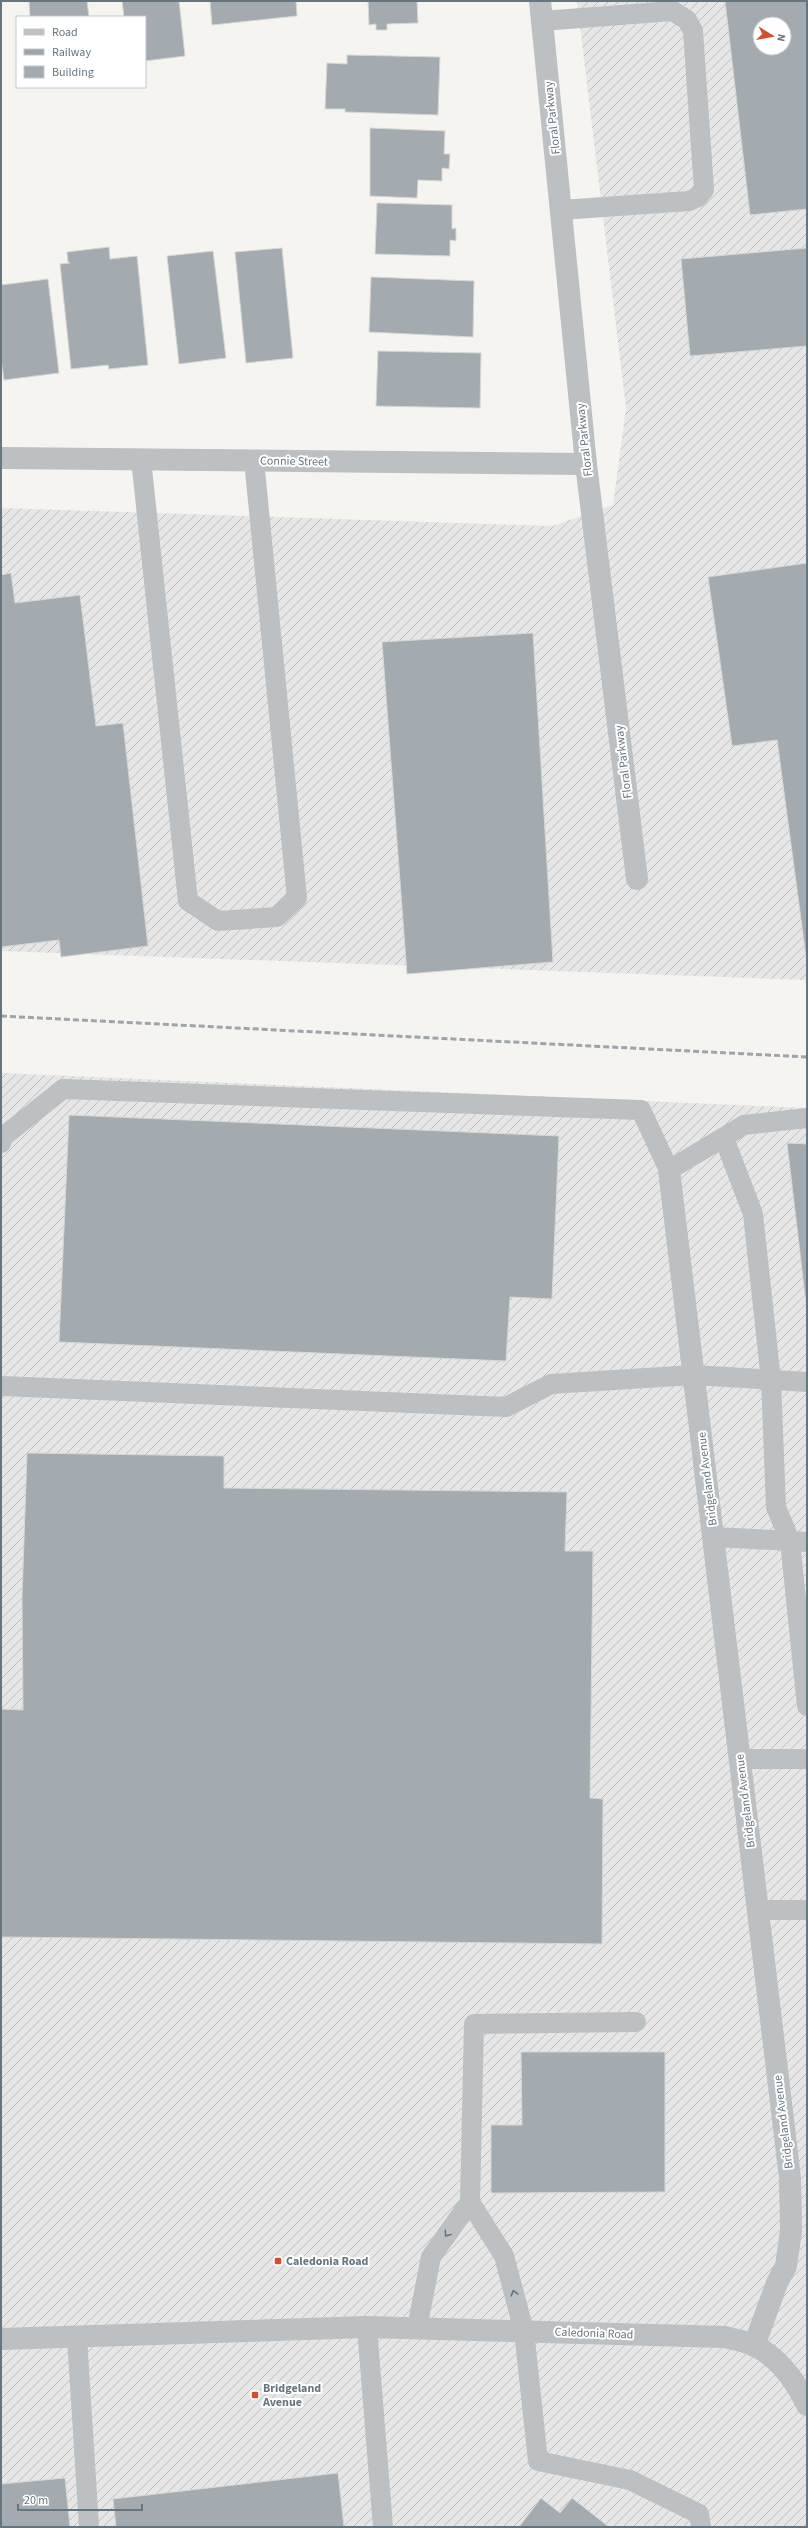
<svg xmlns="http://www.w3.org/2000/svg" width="808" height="2528" font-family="'Source Sans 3',sans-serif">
<defs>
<pattern id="industrial-furrows" width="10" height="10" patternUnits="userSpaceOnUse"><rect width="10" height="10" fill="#e5e6e5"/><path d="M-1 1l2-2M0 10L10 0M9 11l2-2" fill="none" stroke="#bdbfbf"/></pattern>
</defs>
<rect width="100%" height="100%" fill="#f5f4f1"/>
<g fill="url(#industrial-furrows)" fill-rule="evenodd">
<path d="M577,1h230v979l-806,-29v-443l551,18 61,-21 13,-97zM760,24h24v24h-24z"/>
<path d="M1,1073l806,35v1419h-806z"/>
</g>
<g fill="#a4abb0" stroke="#d6d6d4" fill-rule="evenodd">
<path d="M29,1h58l2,16h-59z"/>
<path d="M122,1h57l6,55 -40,5v-44h-21z"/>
<path d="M210,1h86l1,15 -85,9z"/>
<path d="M368,1h49l1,22 -31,1v6h-11v-6l-7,1z"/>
<path d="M725,1h82v208l-57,6zM760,24h24v24h-24z"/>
<path d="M347,55l93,2 -2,58 -93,-3v-3h-20l2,-46 20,1z"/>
<path d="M370,128l75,3 -1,23h6l-1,15 -7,-1v13l-24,-1 -1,18 -47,-2z"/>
<path d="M377,203l75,2v24l4,-1v13l-6,-1v16l-75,-2z"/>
<path d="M109,247l1,12 27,-3 11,109 -39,4 -1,-4 -37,4 -11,-105 10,-1 -2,-1 -1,-10z"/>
<path d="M282,248l11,110 -47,5 -11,-111z"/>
<path d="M807,248v98l-117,10 -9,-97z"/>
<path d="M213,251l13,107 -47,6 -12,-108z"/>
<path d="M371,277l103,4 -1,56 -104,-5z"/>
<path d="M48,279l11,94 -55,7 -3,-21v-74z"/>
<path d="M378,351l103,2 -1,55 -104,-2z"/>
<path d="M807,563v401l-30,-224 -45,6 -24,-169z"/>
<path d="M11,573l4,30 65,-8 16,131 27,-3 25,223 -87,11 -2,-17 -58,7v-372z"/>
<path d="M533,633l20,329 -146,12 -25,-332z"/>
<path d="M69,1115l490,21 -7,163 -42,-2 -4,64 -447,-19z"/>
<path d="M787,1143l20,1v168z"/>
<path d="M27,1453l197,3v32l343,4 -2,59h28l-3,247 13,1 -1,145 -601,-7v-228l22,1 -1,-112z"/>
<path d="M521,2052h144v140l-174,1v-68h31z"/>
<path d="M338,2473l6,54h-228l-3,-28z"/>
<path d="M65,2478l5,49h-69v-43z"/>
<path d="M541,2498l19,15 12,-15 37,29h-90z"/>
</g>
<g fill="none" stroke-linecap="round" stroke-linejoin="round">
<g stroke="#bcc0c3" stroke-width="20">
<path d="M542,21l131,-10 14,9 6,11 11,159 -6,7 -9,4 -128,9"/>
<path d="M141,459l47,442 30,20 59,-4 20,-19 -43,-438"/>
<path d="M724,1138l29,76 18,166 5,127 14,34 17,1"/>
<path d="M1,1143l2,-6 60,-48 578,21 28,60 75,-45 63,-7"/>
<path d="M1,1386l505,21 45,-23 143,-9 113,7"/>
<path d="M714,1537l76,4 17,165"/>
<path d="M741,1759h66"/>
<path d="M758,1910h49"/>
<path d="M636,2022l-162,2 -4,178 34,54 20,75 14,130 92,19 69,34 2,13"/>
<path d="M367,2327l16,200"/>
<path d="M417,2328l14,-71 39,-55"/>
<path d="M77,2337l12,190"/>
</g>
<g stroke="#bcc0c3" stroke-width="22">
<path d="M540,1l46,463 51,415"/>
<path d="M1,458l585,6"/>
<path d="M669,1170l121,1008 1,53 -5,35 -9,17 -23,63"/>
</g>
<path stroke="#bcc0c3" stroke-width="22" d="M1,2339l366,-12 358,10c10,3 21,4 30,9 24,12 41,36 52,59"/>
<path stroke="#9ea4a9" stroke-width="3" stroke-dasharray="6 3" stroke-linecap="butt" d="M1,1016l806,41"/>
</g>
<defs><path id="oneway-chevron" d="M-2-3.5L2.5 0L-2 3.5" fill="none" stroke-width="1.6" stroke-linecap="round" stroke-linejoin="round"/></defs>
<g stroke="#667680">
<use href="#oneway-chevron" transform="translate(447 2234) rotate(126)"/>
<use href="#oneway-chevron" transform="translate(514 2293) rotate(-105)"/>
</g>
<g fill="#d44c32" stroke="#fff" stroke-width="1.5">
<rect x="274" y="2257" width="8" height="8" rx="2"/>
<rect x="251" y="2391" width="8" height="8" rx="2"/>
</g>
<g text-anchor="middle" stroke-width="4" stroke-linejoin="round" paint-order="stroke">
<g font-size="12" fill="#667680" stroke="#fff">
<text transform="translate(552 118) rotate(-96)" y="4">Floral Parkway</text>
<text transform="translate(584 440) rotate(-96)" y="4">Floral Parkway</text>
<text transform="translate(294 461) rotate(1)" y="4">Connie Street</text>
<text transform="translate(623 762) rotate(-97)" y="4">Floral Parkway</text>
<text transform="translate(707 1479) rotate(-97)" y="4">Bridgeland Avenue</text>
<text transform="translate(745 1801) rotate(-97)" y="4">Bridgeland Avenue</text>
<text transform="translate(783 2122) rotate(-97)" y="4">Bridgeland Avenue</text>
<text transform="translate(594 2333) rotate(2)" y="4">Caledonia Road</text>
</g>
<g font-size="12" font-weight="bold" fill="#667680" stroke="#fff" text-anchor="start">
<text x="286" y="2265">Caledonia Road</text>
<text x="263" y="2392">Bridgeland<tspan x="263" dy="14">Avenue</tspan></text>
</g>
</g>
<rect width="808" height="2528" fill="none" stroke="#667680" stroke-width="4"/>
<rect x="16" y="16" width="130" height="72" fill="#ffffff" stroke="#c2c8cc"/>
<rect x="24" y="29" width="20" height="6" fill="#bcc0c3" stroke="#c2c8cc"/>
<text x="52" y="36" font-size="12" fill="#667680">Road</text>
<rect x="24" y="49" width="20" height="6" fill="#9ea4a9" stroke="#c2c8cc"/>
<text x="52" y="56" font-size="12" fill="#667680">Railway</text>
<rect x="24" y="66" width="20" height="12" fill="#a4abb0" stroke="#c2c8cc"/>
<text x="52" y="76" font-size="12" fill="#667680">Building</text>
<g transform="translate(772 36) rotate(101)"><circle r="19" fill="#ffffff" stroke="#c2c8cc"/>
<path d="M0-3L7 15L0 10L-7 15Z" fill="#d44c32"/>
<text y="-6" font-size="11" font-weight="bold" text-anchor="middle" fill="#667680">N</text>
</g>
<path d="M18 2504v6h124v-6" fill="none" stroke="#667680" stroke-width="2"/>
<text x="24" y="2504" font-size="12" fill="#667680" stroke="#ffffff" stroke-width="3" paint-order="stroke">20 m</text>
</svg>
